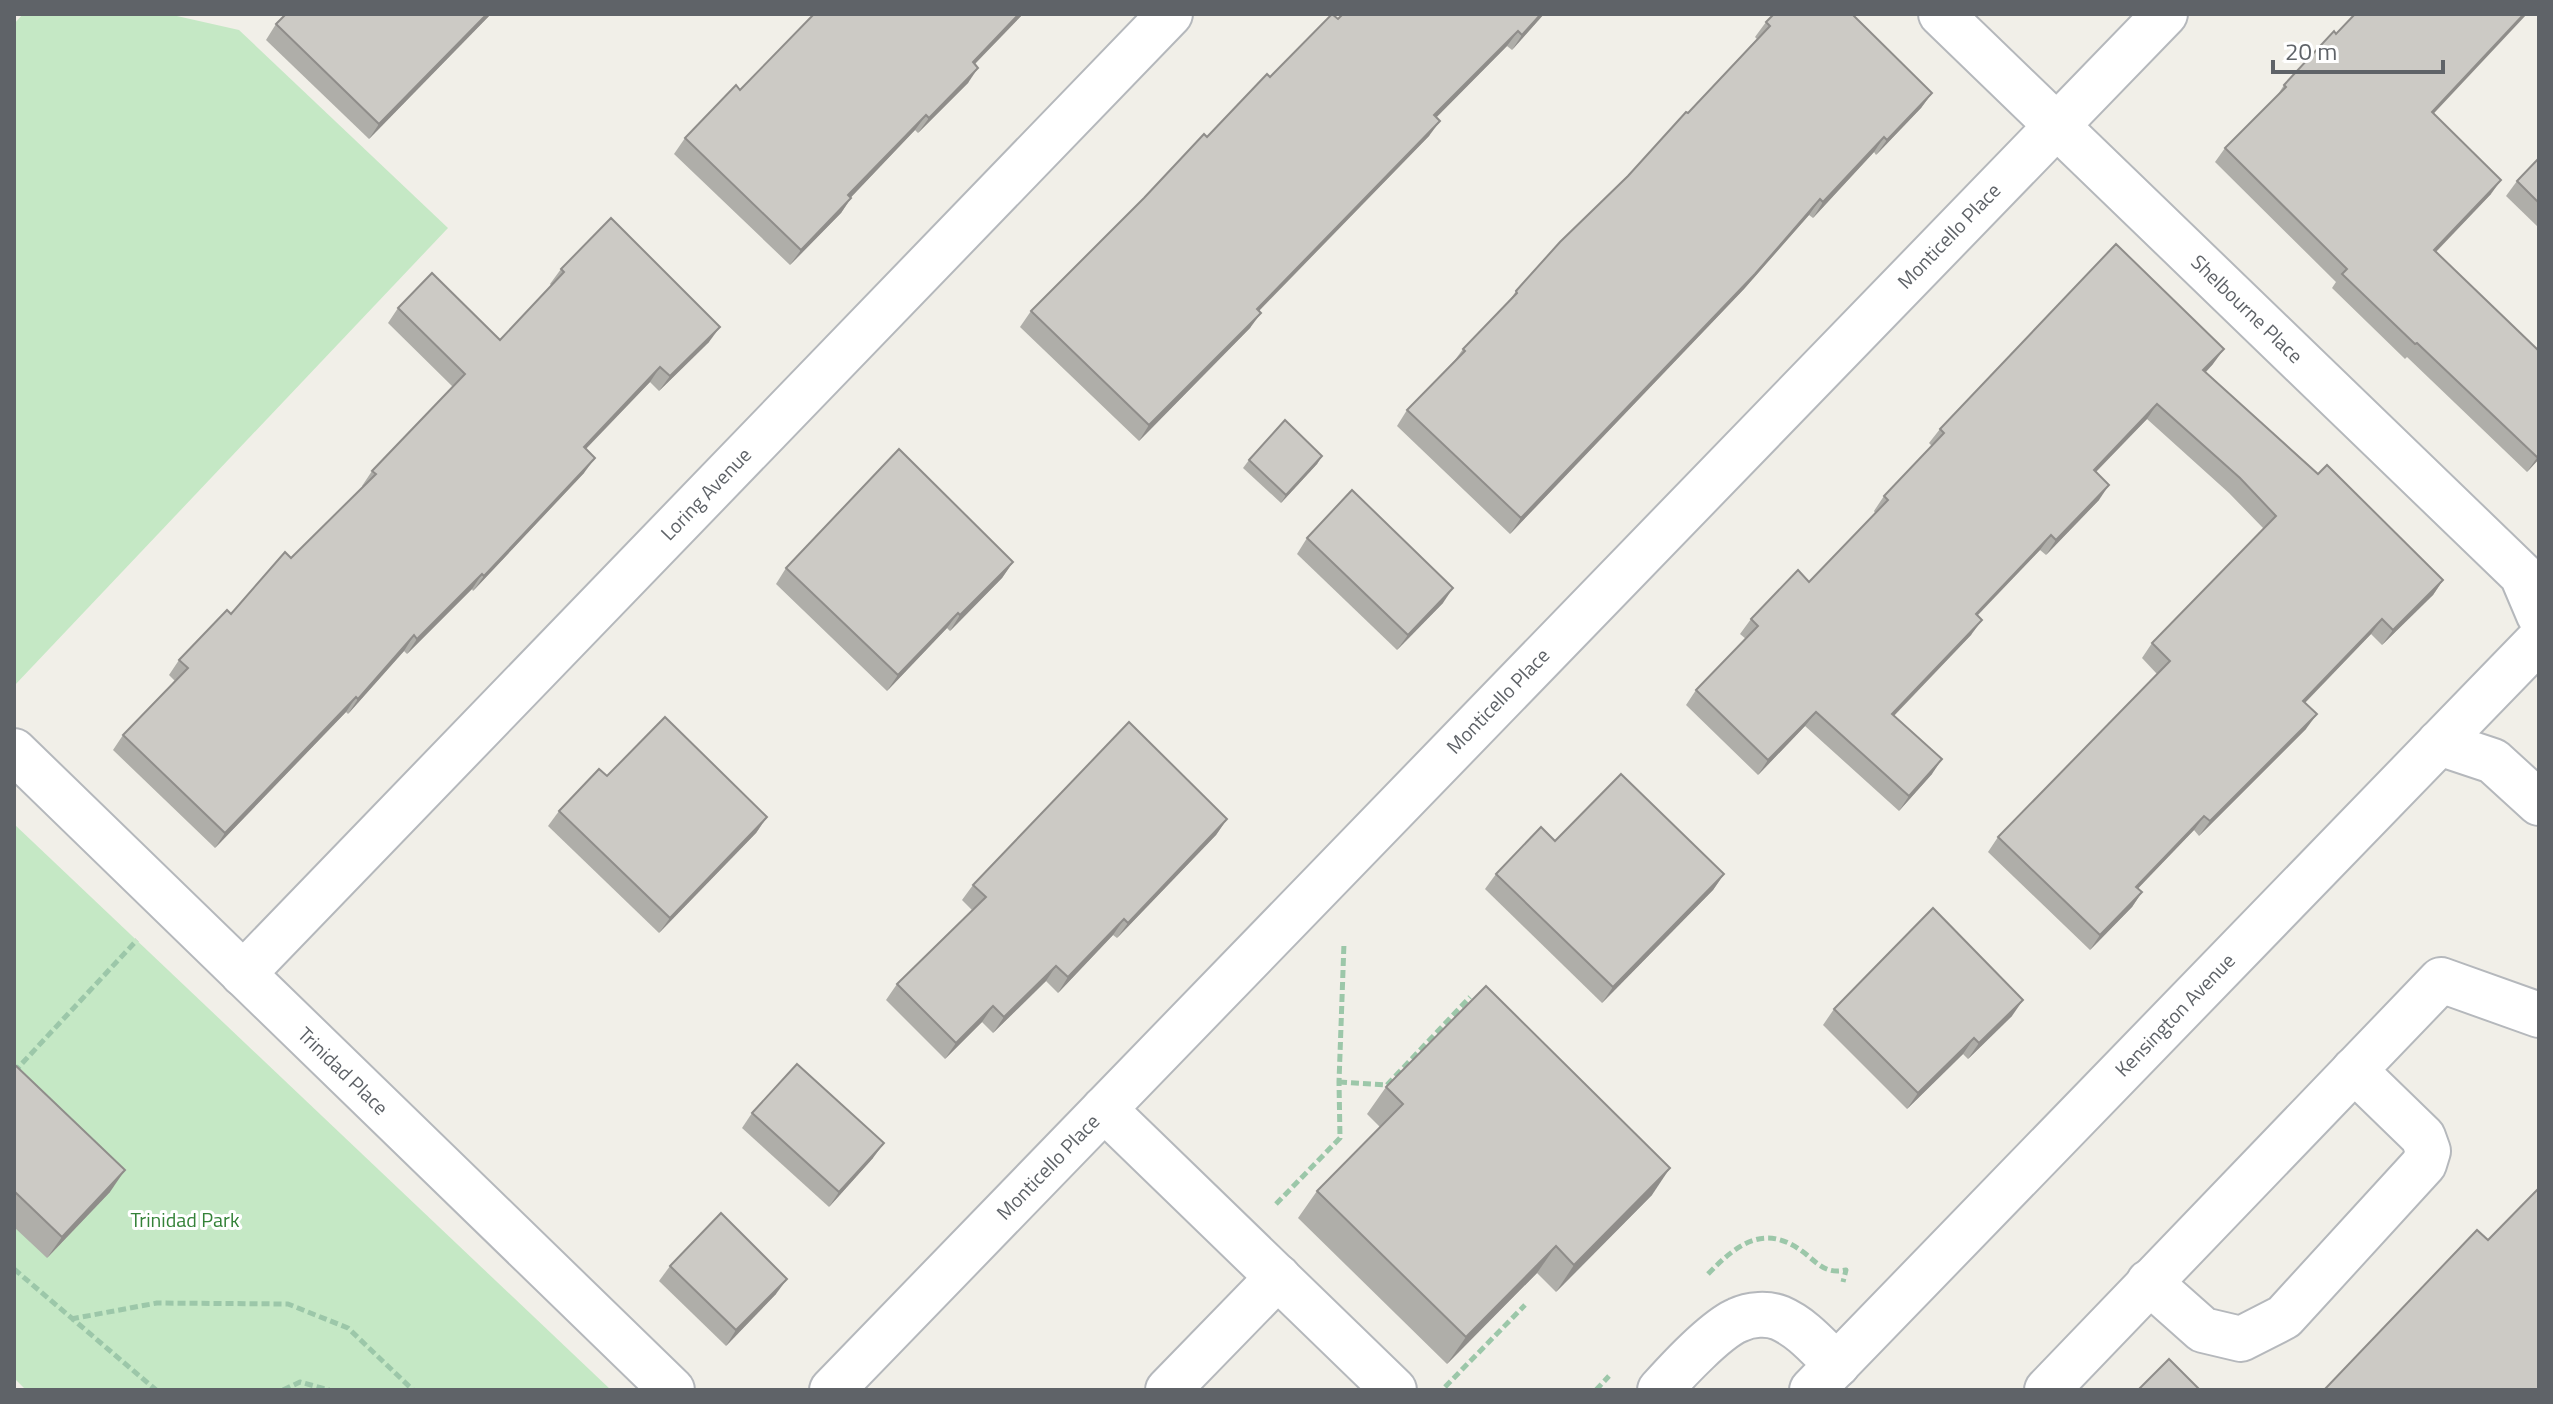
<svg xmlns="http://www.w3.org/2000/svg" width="2553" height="1404" font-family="'Titillium Web',sans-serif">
<rect width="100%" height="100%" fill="#f1efe8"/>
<g fill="#c5e8c5">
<path d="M23,14h145l71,16 209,198 -434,458v-662z"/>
<path d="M14,824l597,566h-585l-12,-12z"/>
</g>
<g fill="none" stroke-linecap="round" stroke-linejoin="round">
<defs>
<g id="minor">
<path d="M1941,14l581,561 17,40"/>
<path d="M2439,743l54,18 46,42"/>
<path d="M14,751l658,639"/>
<path d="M243,974l927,-960"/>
<path d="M1104,1109l290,281"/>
<path d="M2149,1282l54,48 38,9 43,-22 140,-153 4,-13 -5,-14 -69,-67"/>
<path d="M832,1390l1333,-1376"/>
<path d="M1168,1390l110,-113"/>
<path d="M1660,1390c17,-19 56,-61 78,-70 12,-6 30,-7 42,-2 23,10 39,30 57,47"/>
<path d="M1812,1390l727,-750"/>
<path d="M2047,1390l394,-410 98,35"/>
</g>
</defs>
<use href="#minor" stroke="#b5b8bc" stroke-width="48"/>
<g stroke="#9cc7a9" stroke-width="5" stroke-dasharray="8 4" stroke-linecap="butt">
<path d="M14,1072l123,-132"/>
<path d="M1339,1082l48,3 83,-88"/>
<path d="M1276,1204l64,-66 -1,-56 5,-139"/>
<path d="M14,1269l142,121"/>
<path d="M1708,1274c31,-32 59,-52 99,-19 13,11 21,19 39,15l-3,12"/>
<path d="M71,1319l86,-16 131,1 60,24 65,62"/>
<path d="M1445,1387l80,-82"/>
<path d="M283,1390l17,-8 29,8"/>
<path d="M1596,1390l13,-14"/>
</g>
<use href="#minor" stroke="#fff" stroke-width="44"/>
</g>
<g fill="#afaea9">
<path d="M286,14h205l-122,125 -103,-99 10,-16z"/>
<path d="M814,14h209l-48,50 -7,19 -50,50 -3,-3 -64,67v1l-10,15 -51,52 -116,-111 11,-16 55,-48z"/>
<path d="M1343,14h201l-32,36 -5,-4 -71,71 -7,19 -170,175 -9,17 -111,113 -119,-114 11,-16 176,-174 63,-60z"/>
<path d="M1766,22l166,71 -11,15 -45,47 -2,-3 -61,66 -4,-3 -65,74 -234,245 -113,-108 10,-16 48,-50 8,-11 45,-46 8,-12 172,-178 69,-74 -2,-2z"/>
<path d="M2284,85l150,29 57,80 -55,58 103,99v108l-12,13 -120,-115 -2,2 -73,-71 4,-6 -121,-120 10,-14 52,-52z"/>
<path d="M2539,158v70l-33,-32 11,-15z"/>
<path d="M561,269l148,73 -50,49 -9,-9 -64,67 -2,24 -111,118 -1,-2 -65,65 -3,-3 -56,63 -2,-2 -131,136 -102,-98 10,-15 52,-54 -6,-6 10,-15 112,-102 72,-71 -1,-1 10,-15 81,-84 -65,-64 10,-15 102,32 52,-54 -2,-2z"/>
<path d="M2213,364l-7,8 112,102 125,106 -10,15 -51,50 -11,-11 -66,69 1,26 -107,107 -5,-6 -56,58 4,4 -10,15 -42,43 -102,-98 10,-15 159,-163 -15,-16 10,-15 112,-114 -35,-36 -82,-74 -51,53 3,28 -53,55 -6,-5 -62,65 -7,20 -77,81 38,58 -33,37 -94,-85 -47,49 -72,-70 10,-15 50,-51 -6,-5 11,-15 58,-37 66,-69 -1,-2 10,-15 48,-50 -3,-3 11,-14z"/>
<path d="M1322,456l-5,8 -36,39 -38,-35 6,-8z"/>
<path d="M1307,538l136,65 -46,47 -100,-96z"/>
<path d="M1013,562l-11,16 -52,53 -3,-3 -60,63 -111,-107 10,-16z"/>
<path d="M607,776l160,41 -11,16 -97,100 -111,-107 11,-15z"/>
<path d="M1227,819l-11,16 -99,103 -4,-3 -55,58 -12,-12 -53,52 -11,-11 -37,37 -59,-59 11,-16 75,-74 -10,-10 11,-15z"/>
<path d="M1555,841l169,33 -11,16 -111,113 -117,-114 11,-15z"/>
<path d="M1834,1009l178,7 -44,43 -5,-5 -56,55 -84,-84z"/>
<path d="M14,1064l96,128 -63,66 -33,-31z"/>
<path d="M1386,1087l266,108 -96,97 -19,-19 -90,91 -149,-146 19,-27 63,-64 -13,-13z"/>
<path d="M752,1113l121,45 -44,49 -87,-79z"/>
<path d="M670,1266l106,28 -50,52 -67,-65z"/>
</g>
<g fill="#8f8d8a">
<path d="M487,14h4l-122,125 10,-15z"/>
<path d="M1019,14h4l-61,63 11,-15z"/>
<path d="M1541,14h3l-32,36 10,-15z"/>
<path d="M2524,14h3l-105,112 10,-14z"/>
<path d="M1518,31l-11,15 -83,84 10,-15z"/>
<path d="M978,68l-10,15 -50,50 11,-15z"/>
<path d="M1932,93l-11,15 -45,47 11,-15z"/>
<path d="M926,115l-11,15 -77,81 10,-16z"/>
<path d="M1440,121l-11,15 -183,188 11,-15z"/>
<path d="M1884,137l-10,15 -61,66 10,-16z"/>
<path d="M2501,180l-10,14 -67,70 10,-14z"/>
<path d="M851,198l-10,15 -51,52 11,-15z"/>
<path d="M1820,199l-11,16 -65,74 -234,245 11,-16z"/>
<path d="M1261,313l-11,15 -111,113 10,-16z"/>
<path d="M720,327l-11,15 -50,49 11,-15z"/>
<path d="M2224,349l-11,15 -20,21 10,-15z"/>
<path d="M660,367l-10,15 -77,80 11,-15z"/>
<path d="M2157,404l-10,15 -64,66 11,-15z"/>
<path d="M2539,455v4l-12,13z"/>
<path d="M1322,456l-5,8 -36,39 5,-8z"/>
<path d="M595,458l-11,15 -111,118 11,-15z"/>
<path d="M2109,485l-10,15 -53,55 10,-15z"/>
<path d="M2051,535l-11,15 -75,78 11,-14z"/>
<path d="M1013,562l-11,16 -52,53 10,-16z"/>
<path d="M482,574l-10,15 -65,65 10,-15z"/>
<path d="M2443,580l-10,15 -51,50 11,-15z"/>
<path d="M1453,588l-10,15 -46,47 11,-15z"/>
<path d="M958,613l-11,15 -60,63 11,-16z"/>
<path d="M2382,619l-11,15 -79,82 11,-15z"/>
<path d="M1982,620l-11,15 -90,94 11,-15z"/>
<path d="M414,635l-10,16 -56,63 10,-15z"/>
<path d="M356,697l-10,15 -131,136 10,-15z"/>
<path d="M1816,712l-11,14 -47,49 10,-15z"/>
<path d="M2317,714l-11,15 -107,107 11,-15z"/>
<path d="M1942,759l-10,15 -33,37 10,-15z"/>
<path d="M2204,816l-10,14 -68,71 10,-14z"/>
<path d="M767,817l-11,16 -97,100 11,-15z"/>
<path d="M1227,819l-11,16 -99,103 11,-15z"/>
<path d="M1724,874l-11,16 -111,113 11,-16z"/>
<path d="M2142,892l-10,15 -42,43 10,-15z"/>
<path d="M1124,919l-11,16 -55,58 10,-16z"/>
<path d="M1056,966l-10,15 -53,52 11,-16z"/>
<path d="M2023,1000l-11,16 -44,43 11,-16z"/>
<path d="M993,1006l-11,16 -37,37 11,-16z"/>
<path d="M1974,1038l-11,16 -56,55 11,-16z"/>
<path d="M884,1143l-11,15 -44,49 10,-15z"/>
<path d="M1670,1168l-18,27 -96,97 18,-27z"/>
<path d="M125,1170l-15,22 -63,66 15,-21z"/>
<path d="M1556,1246l-19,27 -90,91 19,-27z"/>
<path d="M787,1279l-11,15 -50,52 10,-16z"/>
</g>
<g fill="#cccac5" stroke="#8f8d8a" stroke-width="2">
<path d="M286,14h201l-108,110 -103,-100z"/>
<path d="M814,14h205l-46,48 5,6 -49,50 -3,-3 -78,80 3,3 -50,52 -116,-112 51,-53 4,5z"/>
<path d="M1332,14l6,5 5,-5h198l-19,21 -4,-4 -84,84 6,6 -183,188 4,4 -112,112 -118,-114 113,-113 60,-64 3,3 60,-63 3,3z"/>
<path d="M1774,14h78l80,79 -45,47 -3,-3 -61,65 -3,-3 -65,75 -234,244 -114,-108 58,-59 -2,-2 54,-56 -1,-2 44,-49 68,-66 58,-64 2,1 82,-87 -4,-4z"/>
<path d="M2355,14h169l-92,98 69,68 -67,70 105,101v104l-2,2 -120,-114 -2,1 -73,-70 5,-5 -122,-121 61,-61 -2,-2 50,-54 2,3z"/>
<path d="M2539,158v45l-22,-22z"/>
<path d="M611,218l109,109 -50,49 -10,-9 -76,80 11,11 -111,118 -2,-2 -65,65 -3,-4 -56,64 -2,-2 -131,136 -102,-98 65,-67 -9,-8 48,-50 4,4 54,-62 6,6 85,-84 -4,-3 93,-97 -67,-66 34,-35 68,67 64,-68 -3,-3z"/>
<path d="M2116,244l108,105 -21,21 115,104 9,-9 116,115 -50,50 -11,-11 -79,82 14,13 -107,107 -6,-5 -68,71 6,5 -42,43 -102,-98 172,-176 -18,-18 124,-127 -36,-38 -83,-74 -63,66 15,15 -53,55 -5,-5 -75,79 6,6 -90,94 50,45 -33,37 -93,-84 -48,48 -72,-70 62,-64 -7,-7 47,-49 11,12 79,-82 -4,-4 60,-63 -4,-4z"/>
<path d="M1285,420l37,36 -36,39 -37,-35z"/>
<path d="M899,449l114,113 -53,53 -2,-2 -60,62 -112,-107z"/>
<path d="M1352,490l101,98 -45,47 -101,-97z"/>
<path d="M665,717l102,100 -97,101 -111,-107 40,-42 8,7z"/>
<path d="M1129,722l98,97 -99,104 -4,-4 -56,58 -12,-11 -52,51 -11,-11 -37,37 -59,-59 89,-87 -13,-12z"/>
<path d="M1621,774l103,100 -111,113 -117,-113 45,-47 14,14z"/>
<path d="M1933,908l90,92 -44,43 -5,-5 -56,55 -84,-84z"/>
<path d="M1486,986l184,182 -96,97 -18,-19 -90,91 -149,-146 86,-87 -17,-17z"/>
<path d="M14,1064l111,106 -63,67 -48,-46z"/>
<path d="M797,1064l87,79 -45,49 -87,-79z"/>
<path d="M2539,1188v202h-215l153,-160 11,10z"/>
<path d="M721,1213l66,66 -51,51 -66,-64z"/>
<path d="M2169,1359l31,31h-62z"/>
</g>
<g text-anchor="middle" stroke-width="6" stroke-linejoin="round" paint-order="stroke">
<g font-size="20" fill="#5f6368" stroke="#fff">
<text transform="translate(1949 236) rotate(-46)" y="7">Monticello Place</text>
<text transform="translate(2247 309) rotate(44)" y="7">Shelbourne Place</text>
<text transform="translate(706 494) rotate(-46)" y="7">Loring Avenue</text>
<text transform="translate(1498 701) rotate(-46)" y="7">Monticello Place</text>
<text transform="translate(2175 1015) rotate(-46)" y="7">Kensington Avenue</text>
<text transform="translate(343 1071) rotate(44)" y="7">Trinidad Place</text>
<text transform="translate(1048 1167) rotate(-46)" y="7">Monticello Place</text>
</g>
<g font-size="20" fill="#348238" stroke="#fff">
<text x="185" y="1227">Trinidad Park</text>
</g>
</g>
<rect width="2553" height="1404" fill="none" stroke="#5f6368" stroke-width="32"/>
<path d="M2273 60v12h170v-12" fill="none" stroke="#5f6368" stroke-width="4"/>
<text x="2285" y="60" font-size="24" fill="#5f6368" stroke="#ffffff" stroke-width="6" paint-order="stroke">20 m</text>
</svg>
